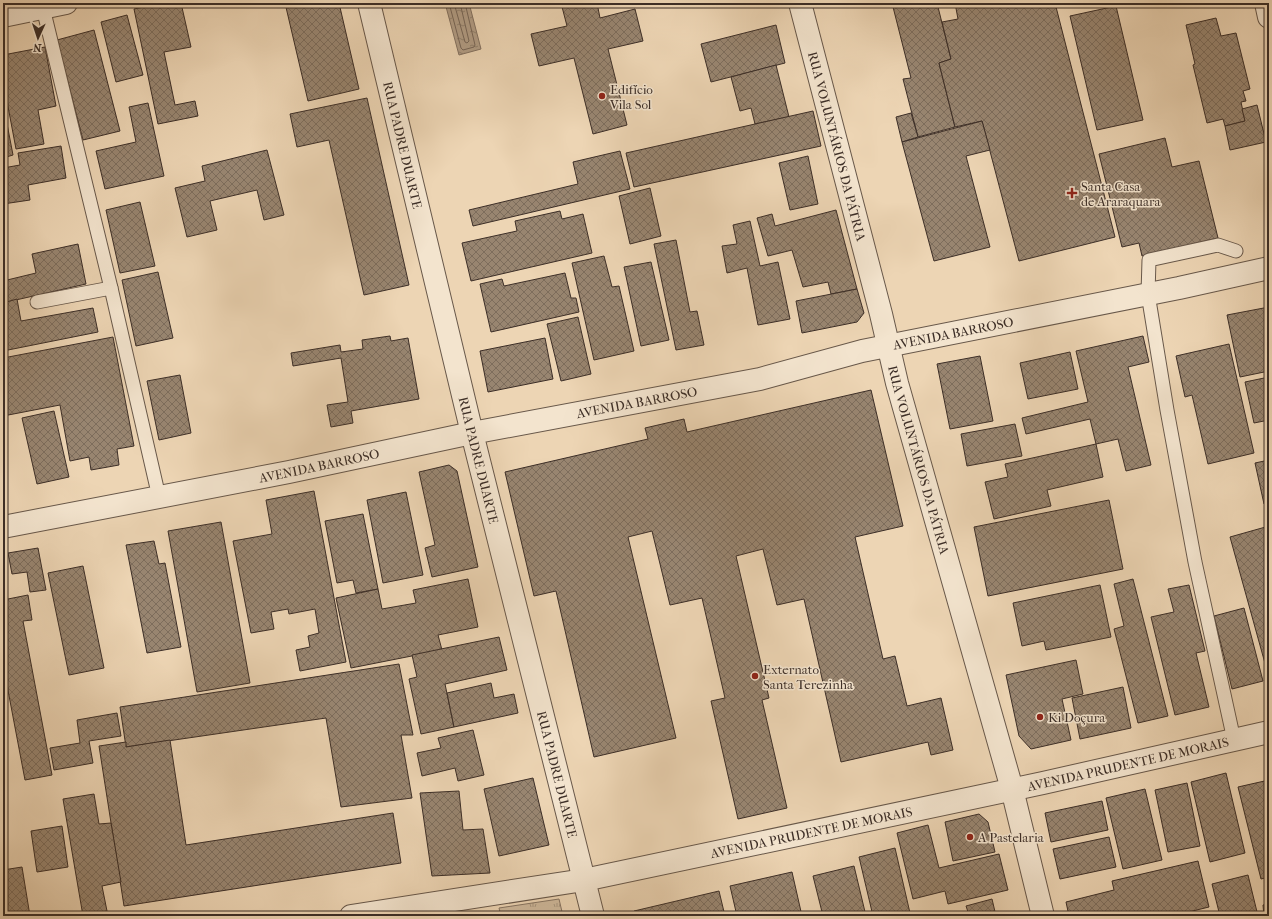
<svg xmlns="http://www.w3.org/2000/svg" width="1272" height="919" font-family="'IM FELL French Canon',serif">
<defs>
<pattern id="park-tufts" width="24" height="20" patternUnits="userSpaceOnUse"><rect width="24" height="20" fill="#cfb99c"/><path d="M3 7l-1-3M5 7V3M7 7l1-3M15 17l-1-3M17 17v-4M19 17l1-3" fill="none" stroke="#a9977f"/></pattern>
<pattern id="water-ripples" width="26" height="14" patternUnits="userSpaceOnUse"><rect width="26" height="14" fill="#b19c84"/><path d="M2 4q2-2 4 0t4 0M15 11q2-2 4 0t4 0" fill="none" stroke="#91806c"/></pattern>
<pattern id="building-cross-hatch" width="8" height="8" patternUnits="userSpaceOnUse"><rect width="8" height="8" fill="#988570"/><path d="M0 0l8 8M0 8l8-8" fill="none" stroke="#7d6d5c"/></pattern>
</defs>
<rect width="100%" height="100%" fill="#edd5b4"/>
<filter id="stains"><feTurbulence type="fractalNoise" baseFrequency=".005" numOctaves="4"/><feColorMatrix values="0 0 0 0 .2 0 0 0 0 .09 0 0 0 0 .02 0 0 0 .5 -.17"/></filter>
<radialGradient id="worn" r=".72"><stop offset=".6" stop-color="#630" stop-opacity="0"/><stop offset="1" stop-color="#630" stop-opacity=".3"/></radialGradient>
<path fill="url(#park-tufts)" stroke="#867462" d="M559,899l4,17h-62l-2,-8z"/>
<path fill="url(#water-ripples)" stroke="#82705f" d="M445,3h24l12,46 -22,6z"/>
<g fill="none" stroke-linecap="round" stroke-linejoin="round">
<g stroke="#766556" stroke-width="1">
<path d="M449,3l12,45 2,2 11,-3 1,-2 -10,-42"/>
<path d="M454,3l11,39 2,1 2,-2 -9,-38"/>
</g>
</g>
<g fill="url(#building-cross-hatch)" stroke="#3c2e27">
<path d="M163,3h18l10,44 -27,5 11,53 20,-4 3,15 -40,8 -24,-115z"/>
<path d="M285,3h54l20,86 -51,12z"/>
<path d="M561,3h36l3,15 35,-9 8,32 -35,8 19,76 -34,9 -19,-76 -35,8 -8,-32 36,-8z"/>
<path d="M892,3h47h-2l14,56 -12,4 16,64 -37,10 -15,-58 8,-1z"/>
<path d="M955,3h100l60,234 -96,24 -37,-140 -27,6 -16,-64 12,-4 -9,-37 16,-3z"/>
<path d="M1116,6l27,114 -46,10 -27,-114z"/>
<path d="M127,15l16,60 -27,7 -15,-60z"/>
<path d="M1216,18l5,18 15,-3 14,56 -7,2 3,10 -5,1 4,19 -20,5 -2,-7 -16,4 -14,-58 2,-1 -9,-39z"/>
<path d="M776,25l9,38 -74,19 -10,-38z"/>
<path d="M94,30l26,101 -37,9 -26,-100z"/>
<path d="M45,47l11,59 -18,4 6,34 -28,5 -13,-69v-25z"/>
<path d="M776,65l13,52 -34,7 -4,-16 -11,3 -9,-34z"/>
<path d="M367,98l42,187 -45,10 -35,-155 -32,7 -7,-33z"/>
<path d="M3,103l10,52 -10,3z"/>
<path d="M148,103l16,73 -59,13 -9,-38 40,-9 -7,-35z"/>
<path d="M1257,105l9,37 -36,8 -5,-24 20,-5 -3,-12z"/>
<path d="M813,111l8,35 -187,41 -8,-34z"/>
<path d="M911,113l7,24 -16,5 -6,-25z"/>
<path d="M982,121l8,29 -24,6 24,91 -56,14 -32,-119z"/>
<path d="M1165,138l7,29 27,-6 19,77 -76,18 -3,-13 -17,4 -23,-93z"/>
<path d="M61,146l5,32 -38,7 2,15 -27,4v-36l17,-3 -2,-12z"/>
<path d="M267,150l17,65 -20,5 -7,-30 -47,11 7,29 -30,7 -12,-49 30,-7 -3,-15z"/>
<path d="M620,151l10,38 -157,37 -4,-16 109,-26 -5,-22z"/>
<path d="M808,156l10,48 -28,6 -11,-47z"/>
<path d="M650,188l11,48 -31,8 -11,-48z"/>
<path d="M140,202l15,64 -35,7 -14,-63z"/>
<path d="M836,210l21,79 -26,5 -3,-12 -25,5 -11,-37 -24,6 -11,-38 15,-4 3,12z"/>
<path d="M560,211l2,8 21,-5 9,39 -121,28 -9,-38 55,-12 -2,-10z"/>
<path d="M750,221l10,45 18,-4 12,57 -32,6 -11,-57 -20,5 -5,-27 15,-2 -4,-19z"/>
<path d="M676,240l14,72 7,-1 7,34 -28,5 -22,-106z"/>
<path d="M78,244l8,40 -79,18 -4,-21 33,-8 -4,-19z"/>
<path d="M604,256l8,31 7,-1 15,65 -40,9 -22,-97z"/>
<path d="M651,262l18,78 -28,6 -17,-79z"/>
<path d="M158,272l15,66 -37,8 -14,-66z"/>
<path d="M565,273l6,25h5l3,14 -88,20 -11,-48 22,-5 2,7z"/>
<path d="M857,289l7,24 -7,9 -55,11 -6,-32z"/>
<path d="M17,299l4,22 72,-13 5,24 -95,19v-48z"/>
<path d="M1269,307v64l-29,6 -13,-62z"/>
<path d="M578,317l13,57 -30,7 -14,-57z"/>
<path d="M390,336l1,5 17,-3 11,61 -68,12 2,12 -22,4 -4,-22 21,-3 -7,-44 -48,8 -2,-13 49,-8 1,7 22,-3 -1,-9z"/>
<path d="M1143,336l6,26 -21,5 23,98 -25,6 -8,-32 -22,5 -6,-25 -64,15 -4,-16 66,-16 -12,-51z"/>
<path d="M113,337l21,109 -17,3 2,16 -28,5 -2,-13 -19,4 -10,-56 -57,11v-58z"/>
<path d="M545,338l8,41 -65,13 -8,-41z"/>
<path d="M1229,344l25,109 -46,11 -16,-69 -7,2 -9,-41z"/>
<path d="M1070,352l8,37 -50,10 -8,-36z"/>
<path d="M980,356l13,65 -43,8 -13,-65z"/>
<path d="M180,375l11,58 -32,7 -12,-59z"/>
<path d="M1269,377v43l-15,3 -9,-41z"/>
<path d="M871,390l32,136 -48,11 28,122 12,-3 12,50 34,-8 12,52 -22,5 -3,-13 -87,20 -37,-163 -27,6 -14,-56 -27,7 33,142 -7,2 25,108 -49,11 -27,-118 14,-3 -23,-100 -32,7 -18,-74 -24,6 48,201 -82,19 -38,-166 -22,5 -29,-124 143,-33 -3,-11 39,-9 3,13z"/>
<path d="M54,411l15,66 -32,7 -15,-66z"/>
<path d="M1015,424l7,32 -55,10 -6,-32z"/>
<path d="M1096,444l7,33 -56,13 4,16 -57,13 -9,-37 23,-5 -3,-13z"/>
<path d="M1269,460v43l-5,1 -9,-41z"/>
<path d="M449,465l8,6 21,96 -46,10 -7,-29 10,-3 -16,-73z"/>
<path d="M314,491l32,171 -46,9 -4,-21 14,-3 -2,-11 11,-3 -4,-24 -26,5 -1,-5 -17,3 3,17 -23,4 -18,-92 39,-7 -6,-34z"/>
<path d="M406,492l17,83 -40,8 -16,-83z"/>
<path d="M1109,500l14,69 -135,27 -14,-69z"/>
<path d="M363,514l15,75 -22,4 -3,-13 -16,3 -12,-62z"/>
<path d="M221,522l29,161 -53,9 -29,-161z"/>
<path d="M1269,526v140l-3,1 -36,-130z"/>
<path d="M154,541l5,23 6,-1 16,84 -34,6 -21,-108z"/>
<path d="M38,548l8,42 -16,2 -3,-20 -15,2 -4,-21z"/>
<path d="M83,566l21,102 -35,7 -21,-102z"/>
<path d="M468,579l10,48 -40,8 4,15 -91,18 -15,-70 42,-9 4,20 34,-6 -3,-13z"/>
<path d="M1133,579l35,137 -30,7 -24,-94 10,-3 -10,-42z"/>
<path d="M1100,585l11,52 -65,13 -2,-9 -22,5 -9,-43z"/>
<path d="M1189,585l16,66 -9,2 13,54 -34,8 -24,-98 23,-5 -6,-23z"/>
<path d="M28,595l4,25 -9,1 29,154 -27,5 -22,-116v-64z"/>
<path d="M1244,608l19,73 -31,8 -18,-73z"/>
<path d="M499,637l8,33 -62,14 9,43 -33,7 -12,-55 8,-2 -5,-22z"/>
<path d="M1076,660l7,34 -21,5 9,41 -40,9 -12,-13 -13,-61z"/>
<path d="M399,664l14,71h-12l11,63 -71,9 -15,-89 -200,29 -6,-40z"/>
<path d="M491,683l3,15 20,-4 4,19 -64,14 -7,-34z"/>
<path d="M1123,687l8,41 -51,11 -8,-41z"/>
<path d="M117,713l4,23 -32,5 4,22 -39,7 -4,-22 30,-5 -3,-23z"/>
<path d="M473,730l11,45 -26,6 -3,-13 -33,8 -5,-23 24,-5 -3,-10z"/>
<path d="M170,740l16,105 207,-32 8,50 -277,43 -25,-160 27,-4v5z"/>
<path d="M1226,773l19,80 -35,9 -19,-80z"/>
<path d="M533,778l16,67 -50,11 -15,-67z"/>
<path d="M1269,780v97l-8,2 -23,-92z"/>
<path d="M1187,783l13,63 -32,6 -13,-62z"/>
<path d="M1145,789l17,71 -39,9 -17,-71z"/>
<path d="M459,791l4,39 20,-1 7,44 -58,3 -12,-83z"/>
<path d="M94,794l5,30 12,-1 10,59 -19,4 6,30h-25l-20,-117z"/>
<path d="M1102,801l6,29 -57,12 -6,-29z"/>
<path d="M979,814l9,8 7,30 -42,9 -8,-39z"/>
<path d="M928,825l11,43 60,-14 9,36 -60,14 -3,-13 -32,8 -16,-66z"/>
<path d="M62,826l6,41 -31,5 -6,-41z"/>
<path d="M1109,837l7,30 -56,12 -7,-30z"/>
<path d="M895,848l15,65 -12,3h-25l-14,-59z"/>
<path d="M1198,861l11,46 -37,9h-103l-3,-14 48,-12 -2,-9z"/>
<path d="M854,866l12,50h-43l-10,-40z"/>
<path d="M22,867l8,49h-27v-46z"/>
<path d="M792,872l10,44h-65l-7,-30z"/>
<path d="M1248,875l10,41h-38l-8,-32z"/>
<path d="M719,891l6,25h-90l-1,-5z"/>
<path d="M992,899l4,17h-30l3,-1 -3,-9z"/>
<path d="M1269,904v12h-5l-1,-11z"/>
</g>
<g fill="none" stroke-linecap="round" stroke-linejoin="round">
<defs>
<g id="service">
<path d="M43,8l68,280 48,209"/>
<path d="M37,302l74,-14"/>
<path d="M1234,740l-39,-178 -28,-152 -19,-116 1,-34 69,-15 18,6"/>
</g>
<g id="minor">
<path id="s1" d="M369,3l103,430 121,483"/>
<path id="s2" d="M800,3l81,311 16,69 115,406 31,127"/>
<path d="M3,16l63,-13"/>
<path id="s3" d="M351,916l233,-36 459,-97 226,-51"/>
</g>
<g id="tertiary">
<path d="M1266,3l3,14"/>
<path id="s4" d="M3,527l286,-55 183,-39 288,-54 102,-28 317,-63 90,-20"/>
</g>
</defs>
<use href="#service" stroke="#68584a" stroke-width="15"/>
<use href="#minor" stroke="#68584a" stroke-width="24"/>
<use href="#tertiary" stroke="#68584a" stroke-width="24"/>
<use href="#service" stroke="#f3e4ce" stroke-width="13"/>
<use href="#minor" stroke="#f3e4ce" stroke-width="22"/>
<use href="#tertiary" stroke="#f3e4ce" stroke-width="22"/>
</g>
<g fill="#8f2418" stroke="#f3e4ce" stroke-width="1.5">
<circle cx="602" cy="96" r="4"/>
<path d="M1070 187h4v4h4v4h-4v4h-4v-4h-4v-4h4z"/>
<circle cx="755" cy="676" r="4"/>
<circle cx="1040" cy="717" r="4"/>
<circle cx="970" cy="837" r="4"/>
</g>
<g text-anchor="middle" stroke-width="3" stroke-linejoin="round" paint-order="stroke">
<g font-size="13" fill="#3c2e27" stroke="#f3e4ce" text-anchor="start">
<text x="610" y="94">Edifício<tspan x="610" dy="15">Vila Sol</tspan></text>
<text x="1081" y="191">Santa Casa<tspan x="1081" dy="15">de Araraquara</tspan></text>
<text x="763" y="674">Externato<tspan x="763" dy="15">Santa Terezinha</tspan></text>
<text x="1048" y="722">Ki Doçura</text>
<text x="978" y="842">A Pastelaria</text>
</g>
<g font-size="13" fill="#3c2e27" stroke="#f3e4ce">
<text dy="5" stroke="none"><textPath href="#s1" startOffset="146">RUA PADRE DUARTE</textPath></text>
<text dy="5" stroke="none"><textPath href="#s2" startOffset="148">RUA VOLUNTÁRIOS DA PÁTRIA</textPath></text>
<text dy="5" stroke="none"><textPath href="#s4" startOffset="970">AVENIDA BARROSO</textPath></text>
<text dy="5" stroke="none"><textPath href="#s4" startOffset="646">AVENIDA BARROSO</textPath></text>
<text dy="5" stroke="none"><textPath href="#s1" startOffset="470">RUA PADRE DUARTE</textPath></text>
<text dy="5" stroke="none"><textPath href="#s2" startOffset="472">RUA VOLUNTÁRIOS DA PÁTRIA</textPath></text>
<text dy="5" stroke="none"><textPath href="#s4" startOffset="322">AVENIDA BARROSO</textPath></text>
<text dy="5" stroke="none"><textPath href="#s3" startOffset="792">AVENIDA PRUDENTE DE MORAIS</textPath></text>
<text dy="5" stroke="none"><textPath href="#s1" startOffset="794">RUA PADRE DUARTE</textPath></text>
<text dy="5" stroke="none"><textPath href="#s3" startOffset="468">AVENIDA PRUDENTE DE MORAIS</textPath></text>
</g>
</g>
<rect width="1272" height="919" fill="none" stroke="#edd5b4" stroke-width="16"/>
<rect x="4" y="4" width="1264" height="911" fill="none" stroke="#3c2e27" stroke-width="2"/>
<rect x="8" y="8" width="1256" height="903" fill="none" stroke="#3c2e27"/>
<g transform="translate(38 38) rotate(183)" stroke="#f3e4ce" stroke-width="3" paint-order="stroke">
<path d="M0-3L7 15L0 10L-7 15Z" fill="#3c2e27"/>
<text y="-6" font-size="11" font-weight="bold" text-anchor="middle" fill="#3c2e27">N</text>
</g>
<rect width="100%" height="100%" filter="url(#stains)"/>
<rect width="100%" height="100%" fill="url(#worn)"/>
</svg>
